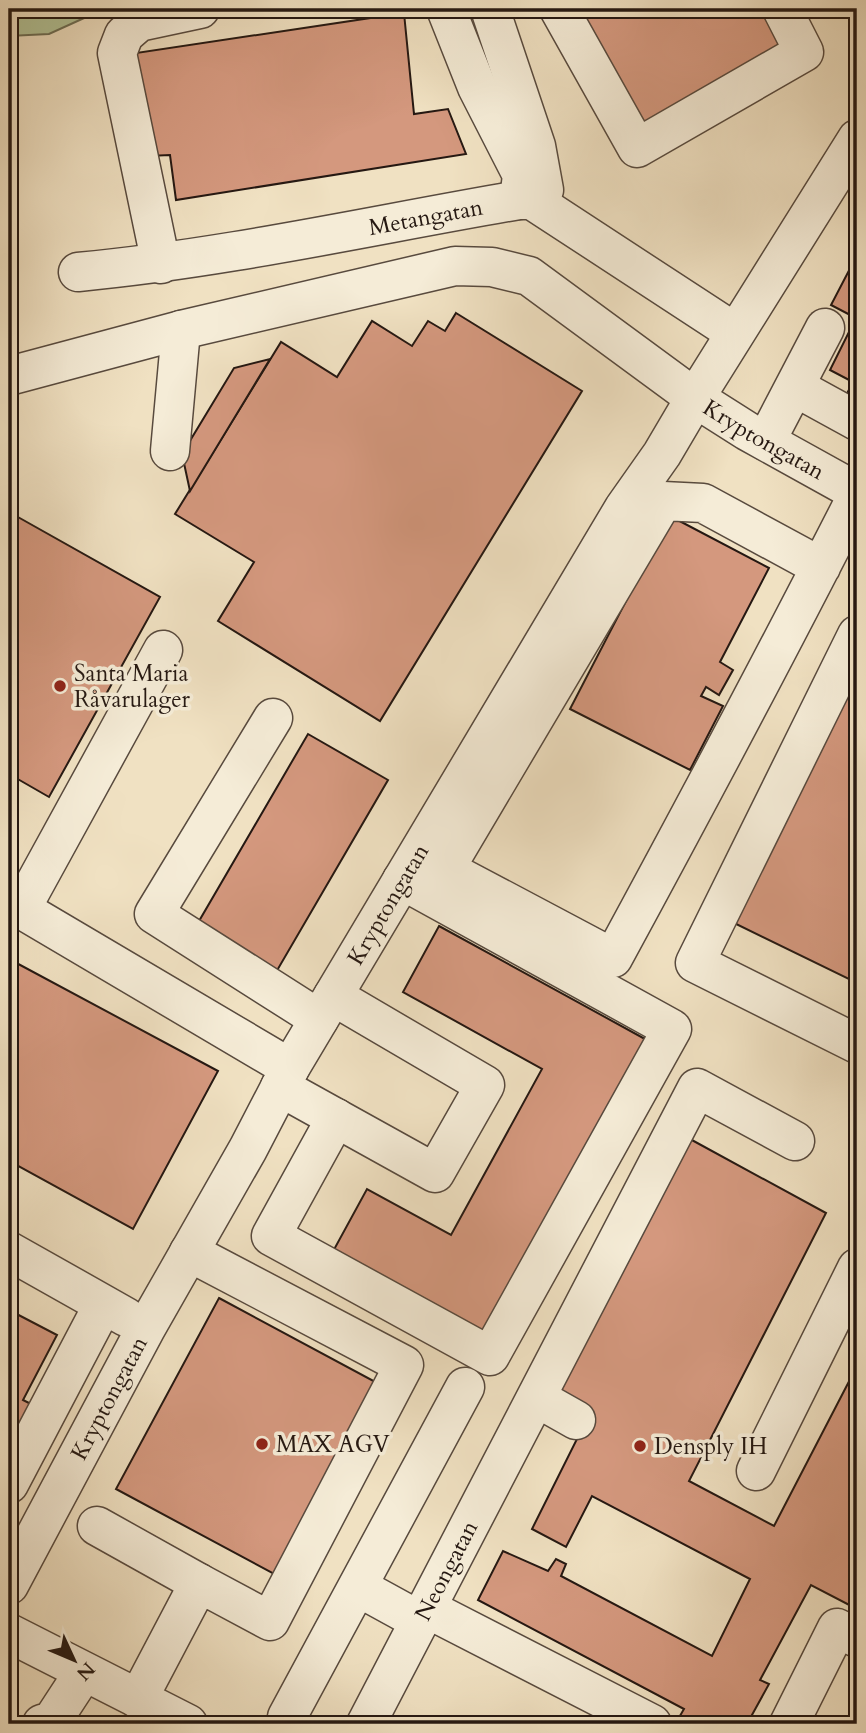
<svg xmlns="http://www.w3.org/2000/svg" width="866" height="1733" font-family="Cardo,serif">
<rect width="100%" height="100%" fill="#f0e1c2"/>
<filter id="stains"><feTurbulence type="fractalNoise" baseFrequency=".00286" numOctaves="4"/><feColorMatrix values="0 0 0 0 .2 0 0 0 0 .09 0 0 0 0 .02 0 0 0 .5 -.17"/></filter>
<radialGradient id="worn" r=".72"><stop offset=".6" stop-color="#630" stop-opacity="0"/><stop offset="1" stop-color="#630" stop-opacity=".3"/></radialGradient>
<path fill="#b3c498" stroke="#6c6e55" stroke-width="2" d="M9,9h95l-55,25 -40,2z"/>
<g fill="#d4987e" stroke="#251812" stroke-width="2">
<path d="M574,9h193l23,47 -154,81z"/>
<path d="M404,13l10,101 34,-5 18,45 -290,46 -6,-45 -22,1 -12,-103z"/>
<path d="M856,257h1v158l-17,-8 13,-25 -23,-12 26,-52 -25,-13z"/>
<path d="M456,313l126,78 -202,330 -162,-100 36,-59 -79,-48 106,-172 56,35 35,-56 40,25 16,-25 17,10z"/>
<path d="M270,359l-80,132 -8,-37 52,-86z"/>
<path d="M9,512l151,85 -111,200 -40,-23z"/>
<path d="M670,516l99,52 -49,94 13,8 -14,25 -13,-8 -5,9 22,10 -33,64 -120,-61z"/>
<path d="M857,659v324l-127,-62z"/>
<path d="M308,734l80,46 -113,194 -80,-46z"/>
<path d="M439,926l206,113 -164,299 -150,-83 36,-66 84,46 91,-166 -139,-77z"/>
<path d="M9,959l209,112 -85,158 -124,-68z"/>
<path d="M690,1139l136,74 -137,268 85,45 83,-160v243l-46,-24 -51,95 9,4 -22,40h-63l-7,-3 7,-12 -206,-109 25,-49 45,20 8,-12 10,5 -5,12 151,80 38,-77 -158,-83 -26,51 -34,-18 59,-118 -30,-17 -3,-17z"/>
<path d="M219,1298l188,101 -103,191 -188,-101z"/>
<path d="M9,1310l48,25 -34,65 8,4 -11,20 -10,-5 -1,3z"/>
</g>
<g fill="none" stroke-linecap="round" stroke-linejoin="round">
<defs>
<g id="minor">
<path d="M446,9l31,78 45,88 -3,25"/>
<path d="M490,9l46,137 8,44"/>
<path d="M559,9l78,139 167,-96 -22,-43"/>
<path d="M161,264l-44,-211 7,-18 15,-13 61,-13"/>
<path id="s1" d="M78,272c149,-14 295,-47 441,-72h13l202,132"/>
<path d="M9,376l172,-46 274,-64 37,1 37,9 166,122 162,-259"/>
<path d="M795,387l62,34"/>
<path d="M766,441l59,-113"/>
<path d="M170,451l11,-121"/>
<path d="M821,567l-118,-64 -40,-2 -218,368 168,89c83,-153 165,-307 244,-462"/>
<path d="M857,635l-162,328 162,81"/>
<path d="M273,718l-119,196 165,105"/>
<path d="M9,902l281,166"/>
<path d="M21,909l142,-259"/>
<path d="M280,1087l155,86 50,-88 -152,-89"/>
<path d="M336,1118l-65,118 219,120 182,-327 -270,-149"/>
<path d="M9,1251l117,66"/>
<path d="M537,1398l39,22"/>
<path d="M756,1471l101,-203"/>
<path d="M9,1484l94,-179"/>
<path d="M97,1526l102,57"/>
<path id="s2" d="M9,1585l137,-257 102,-179 42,-81 334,-560 38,-54 33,-56 52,33 110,61"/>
<path d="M358,1587l62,34"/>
<path d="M426,1608l226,116"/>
<path d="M9,1633l179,91"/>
<path d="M138,1699l61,-116 71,38 134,-256 -215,-113"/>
<path d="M287,1717l178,-330"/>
<path d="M42,1724l10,-3 32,-49"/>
<path id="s3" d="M366,1724l331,-636 98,53"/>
<path d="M789,1724l48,-96 20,10"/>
</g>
</defs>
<use href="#minor" stroke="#584a3e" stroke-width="41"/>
<use href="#minor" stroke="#f5ecd7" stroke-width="38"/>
</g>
<g fill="#8f2418" stroke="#f5ecd7" stroke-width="2.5">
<circle cx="60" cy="686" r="7"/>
<circle cx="262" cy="1444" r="7"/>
<circle cx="640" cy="1446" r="7"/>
</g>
<g text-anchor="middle" stroke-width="7" stroke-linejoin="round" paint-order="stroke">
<g font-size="23" fill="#251812" stroke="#f5ecd7">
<text dy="8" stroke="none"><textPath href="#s1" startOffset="352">Metangatan</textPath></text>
<text dy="8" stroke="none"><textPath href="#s2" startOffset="1452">Kryptongatan</textPath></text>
<text dy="8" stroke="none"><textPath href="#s2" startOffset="779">Kryptongatan</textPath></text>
<text dy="8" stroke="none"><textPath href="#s2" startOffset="212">Kryptongatan</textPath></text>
<text dy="8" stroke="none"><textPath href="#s3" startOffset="173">Neongatan</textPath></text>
</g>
<g font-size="23" fill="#251812" stroke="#f5ecd7" text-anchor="start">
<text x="74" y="681">Santa Maria<tspan x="74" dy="26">Råvarulager</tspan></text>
<text x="276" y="1452">MAX AGV</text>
<text x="654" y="1454">Densply IH</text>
</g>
</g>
<rect width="866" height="1733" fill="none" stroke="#f0e1c2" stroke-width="35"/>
<rect x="10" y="10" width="845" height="1712" fill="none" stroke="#251812" stroke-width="3.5"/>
<rect x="18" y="18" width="831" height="1698" fill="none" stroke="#251812" stroke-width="2"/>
<g transform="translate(74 1660) rotate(134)" stroke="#f5ecd7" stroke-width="5" paint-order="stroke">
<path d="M0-5L12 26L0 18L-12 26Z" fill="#251812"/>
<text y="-10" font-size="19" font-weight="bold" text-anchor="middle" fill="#251812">N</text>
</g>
<rect width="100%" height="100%" filter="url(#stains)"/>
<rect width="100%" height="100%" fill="url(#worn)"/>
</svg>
